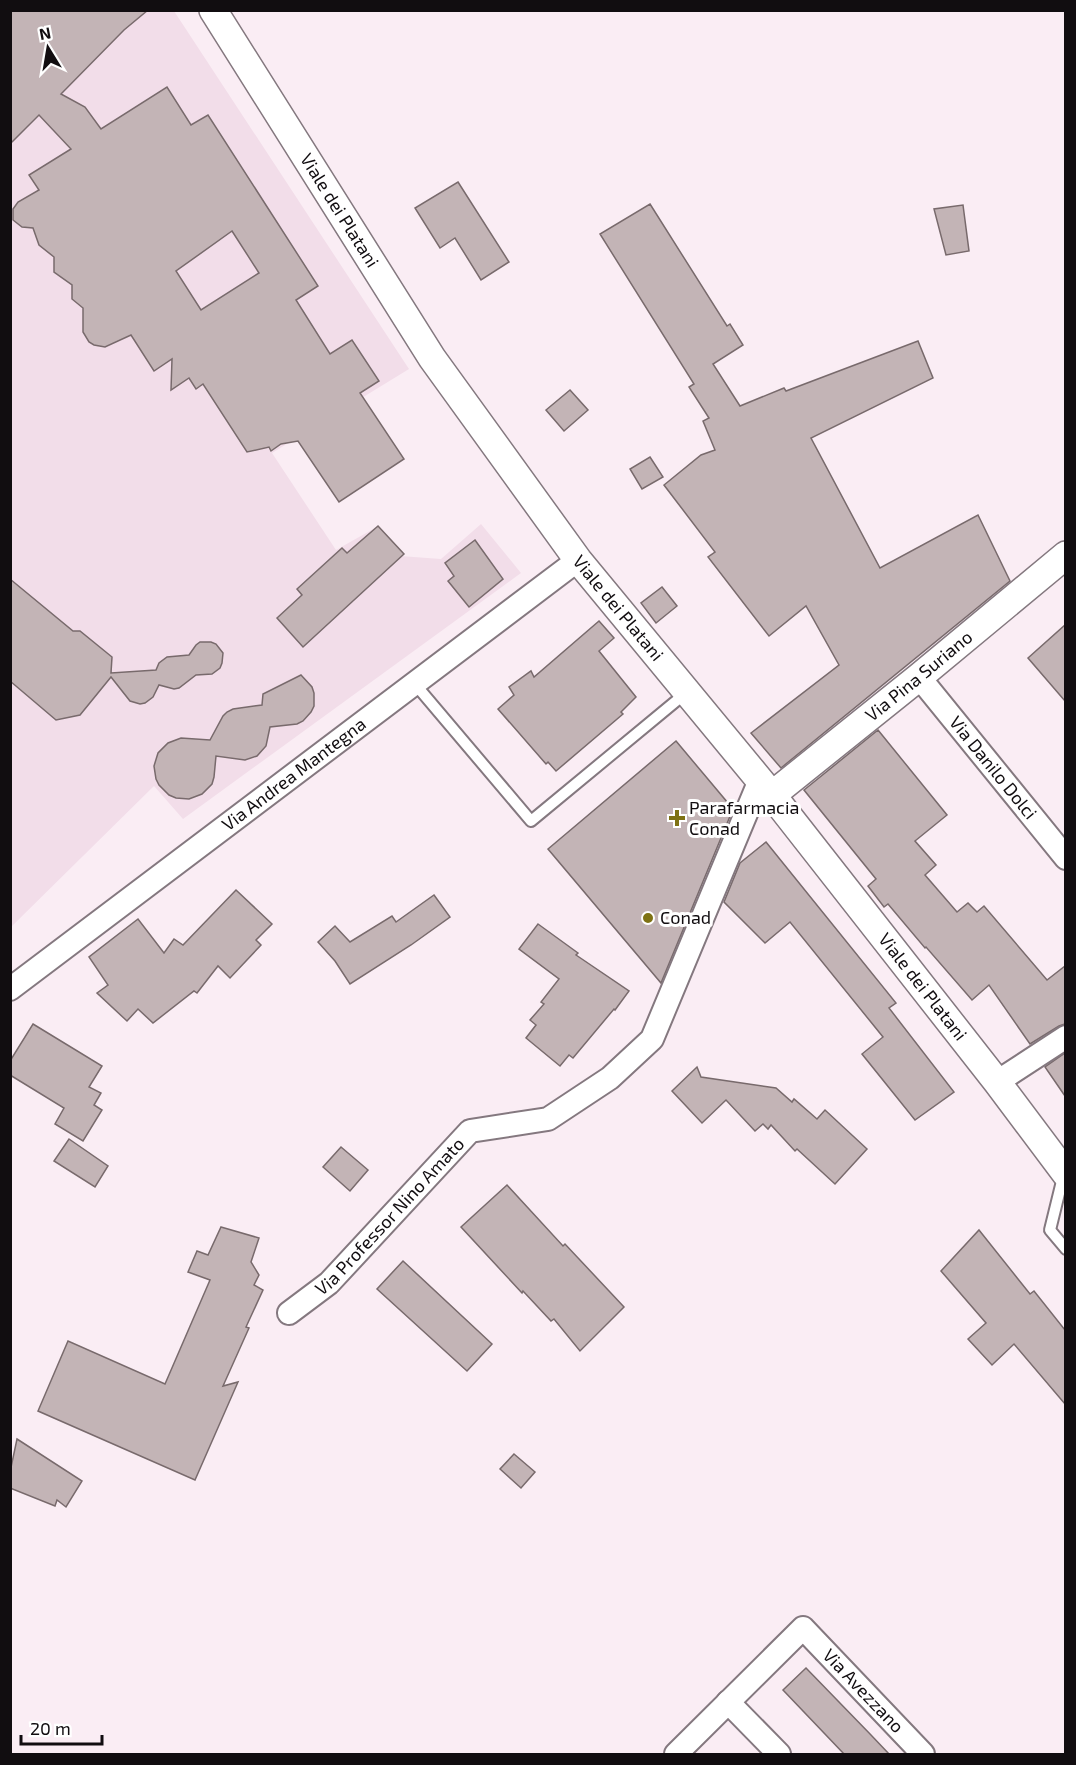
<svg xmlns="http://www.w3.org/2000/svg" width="1076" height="1765" font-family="'Exo 2',sans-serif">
<rect width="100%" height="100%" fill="#faedf4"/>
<path fill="#f2dde9" d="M83,11h91l235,358 -137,84 64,97 39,-22 25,28 41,3 40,-35 40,49 -338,246 -29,-33 -143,141v-848z"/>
<g fill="#c3b4b6" stroke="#786a6c" stroke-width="1.5" fill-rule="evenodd">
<path d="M10,10h138l-24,20 -63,64 24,13 16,22 66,-42 24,38 17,-10 110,171 -22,14 34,54 22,-14 27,41 -19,12 44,66 -65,43 -41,-61 -17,3 -10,7 -2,-4 -22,5 -44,-68 -7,5 -7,-11 -18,12 1,-31 -18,12 -23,-36 -26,12 -11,-2 -5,-3 -6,-10v-24l-11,-9v-14l-18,-13v-15l-15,-12 -6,-17 -11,-1 -9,-7v-11l5,-7 21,-12 -10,-15 42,-26 -32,-34 -29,29zM232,231l27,42 -58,37 -25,-39z"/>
<path d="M458,182l51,80 -28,18 -26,-42 -15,10 -25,-40z"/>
<path d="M650,204l77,122 3,-2 13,21 -30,19 27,42 44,-18 2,3 132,-50 15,37 -122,60 69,130 98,-53 32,66 -229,187 -30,-35 88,-68 -33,-59 -37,30 -61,-79 7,-5 -51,-67 37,-30 14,-5 -12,-29 6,-3 -20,-31 5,-3 -94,-150z"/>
<path d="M963,205l6,46 -23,4 -12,-46z"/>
<path d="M570,390l18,20 -24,21 -18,-21z"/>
<path d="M650,457l13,20 -21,12 -12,-20z"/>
<path d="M378,526l26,28 -101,93 -26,-29 25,-23 -5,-6 45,-41 5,5z"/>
<path d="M475,540l28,39 -34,28 -21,-26 6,-5 -9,-13z"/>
<path d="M10,579l63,52h7l32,26 -1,16 45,-3 3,-7 8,-6 22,-2 7,-10 4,-3h11l5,2 7,9 -1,10 -2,5 -8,6 -16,1 -17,13 -5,1 -15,-4 -6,12 -8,6 -5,1 -10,-3 -19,-24 -31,38 -24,5 -46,-39z"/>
<path d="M662,587l15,19 -21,17 -15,-20z"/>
<path d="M599,621l15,17 -15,13 37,46 -15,15 2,2 -67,57 -8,-9 -2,2 -48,-55 16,-14 -5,-8 22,-16 3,6z"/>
<path d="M1065,625v76l-37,-43z"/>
<path d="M301,675l11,12 2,6v13l-3,6 -8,9 -6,3 -27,3 -4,19 -9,10 -12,4 -29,-4 -2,21 -2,7 -10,10 -13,5 -13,-1 -7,-3 -10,-10 -3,-6 -2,-13 4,-13 10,-10 13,-5 29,2 13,-24 4,-4 6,-3 29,-4 1,-11z"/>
<path d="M878,730l69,85 -32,26 21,24 -11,10 32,37 11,-9 9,9 7,-6 63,74 18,-14v58l-6,2 -29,18 -41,-59 -17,15 -46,-53 -1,1 -37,-44 -4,3 -16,-21 8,-7 -72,-89z"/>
<path d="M676,741l57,68 -72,174 -113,-134z"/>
<path d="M766,842l130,161 -7,5 65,84 -39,28 -53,-66 21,-17 -93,-115 -25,21 -41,-41 16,-39z"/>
<path d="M236,890l36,34 -16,16 5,5 -31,33 -12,-12 -21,27 -3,-2 -41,32 -15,-14 -11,12 -30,-28 11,-8 -19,-28 49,-38 26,34 10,-14 9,6z"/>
<path d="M434,895l16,22 -39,28 -61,39 -15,-23 -17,-19 17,-16 15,16 42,-26 4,6z"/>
<path d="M538,924l40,29 -2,2 53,36 -14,19 -1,-1 -41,49 -4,-3 -9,11 -34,-28 10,-13 -6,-5 14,-16 -3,-2 18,-23 -40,-30z"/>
<path d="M33,1024l69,42 -13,21 12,6 -7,12 8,5 -19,31 -28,-17 9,-16 -54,-33v-14z"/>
<path d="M1065,1053v43l-20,-29z"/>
<path d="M697,1067l4,10 75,11 16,14 2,-3 23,20 8,-9 42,39 -32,35 -38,-35 -2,2 -24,-26 -3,4 -5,-5 -8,7 -29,-31 -24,23 -30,-32z"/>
<path d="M69,1139l39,27 -13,21 -41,-26z"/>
<path d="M341,1147l27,23 -18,21 -27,-24z"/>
<path d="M507,1185l56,61 2,-2 59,63 -44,44 -26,-32 -3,2 -28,-30 -1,2 -61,-66z"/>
<path d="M221,1227l38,11 -8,24 8,13 -5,10 9,5 -17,37 3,1 -26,58 15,-4 -43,98 -157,-69 30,-70 97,43 45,-104 -22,-8 9,-21 11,4z"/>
<path d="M979,1230l51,64 4,-3 31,39v74l-51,-60 -22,21 -24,-26 18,-16 -45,-52z"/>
<path d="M403,1261l89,83 -25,27 -90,-82z"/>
<path d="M17,1439l65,42 -16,26 -9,-7 -2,6 -45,-18v-16z"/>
<path d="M514,1454l21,18 -14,16 -21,-19z"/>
<path d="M806,1668l65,67 19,20h-45l-62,-65z"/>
</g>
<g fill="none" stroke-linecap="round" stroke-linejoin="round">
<defs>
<g id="service">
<path d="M415,684l116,137 156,-129"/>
<path d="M1064,1173l-14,57 16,19"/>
</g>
<g id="minor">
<path id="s1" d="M919,677l147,181"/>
<path id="s2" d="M10,989l568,-429"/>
<path d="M997,1082l69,-45"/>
<path id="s3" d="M289,1313l40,-30 141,-152 78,-12 62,-41 42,-39 108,-259"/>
<path d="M728,1702l51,52"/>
<path id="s4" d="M676,1754l127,-126 120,126"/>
</g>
<g id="tertiary">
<path id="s5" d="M213,10l219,348 146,202 194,235 225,287 69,92"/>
<path id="s6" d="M772,795l147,-118 147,-122"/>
</g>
</defs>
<use href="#service" stroke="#84787f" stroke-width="14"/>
<use href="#minor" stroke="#84787f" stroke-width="26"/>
<use href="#tertiary" stroke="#84787f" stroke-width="30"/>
<use href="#service" stroke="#fff" stroke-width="10"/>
<use href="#minor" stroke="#fff" stroke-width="22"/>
<use href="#tertiary" stroke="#fff" stroke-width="27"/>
</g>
<g fill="#7e7214" stroke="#fff" stroke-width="2">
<path d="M674 809h6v6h6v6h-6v6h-6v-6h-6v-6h6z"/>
<circle cx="648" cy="918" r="6"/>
</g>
<g text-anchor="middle" stroke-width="6" stroke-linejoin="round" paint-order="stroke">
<g font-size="18" fill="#110d10" stroke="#fff">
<text dy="6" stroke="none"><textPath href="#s5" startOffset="237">Viale dei Platani</textPath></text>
<text dy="6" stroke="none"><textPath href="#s5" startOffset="723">Viale dei Platani</textPath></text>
<text dy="6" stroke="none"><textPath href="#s6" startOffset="189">Via Pina Suriano</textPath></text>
<text dy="6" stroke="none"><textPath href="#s1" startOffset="117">Via Danilo Dolci</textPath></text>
<text dy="6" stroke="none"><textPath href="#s2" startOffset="356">Via Andrea Mantegna</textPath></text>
<text dy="6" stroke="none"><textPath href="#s5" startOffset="1209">Viale dei Platani</textPath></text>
<text dy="6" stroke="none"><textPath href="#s3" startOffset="140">Via Professor Nino Amato</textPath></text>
<text dy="6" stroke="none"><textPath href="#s4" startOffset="266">Via Avezzano</textPath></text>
</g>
<g font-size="18" fill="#110d10" stroke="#fff" text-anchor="start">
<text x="689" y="814">Parafarmacia<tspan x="689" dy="21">Conad</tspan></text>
<text x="660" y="924">Conad</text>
</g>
</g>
<rect width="1076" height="1765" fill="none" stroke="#110d10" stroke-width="24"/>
<g transform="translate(48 48) rotate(349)" stroke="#ffffff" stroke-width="4.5" paint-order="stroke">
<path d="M0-4.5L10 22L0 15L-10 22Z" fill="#110d10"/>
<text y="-9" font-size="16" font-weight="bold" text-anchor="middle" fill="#110d10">N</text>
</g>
<path d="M21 1735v9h81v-9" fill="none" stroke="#110d10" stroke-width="3"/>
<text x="30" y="1735" font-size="18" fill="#110d10" stroke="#ffffff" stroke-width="4.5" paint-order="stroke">20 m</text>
</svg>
